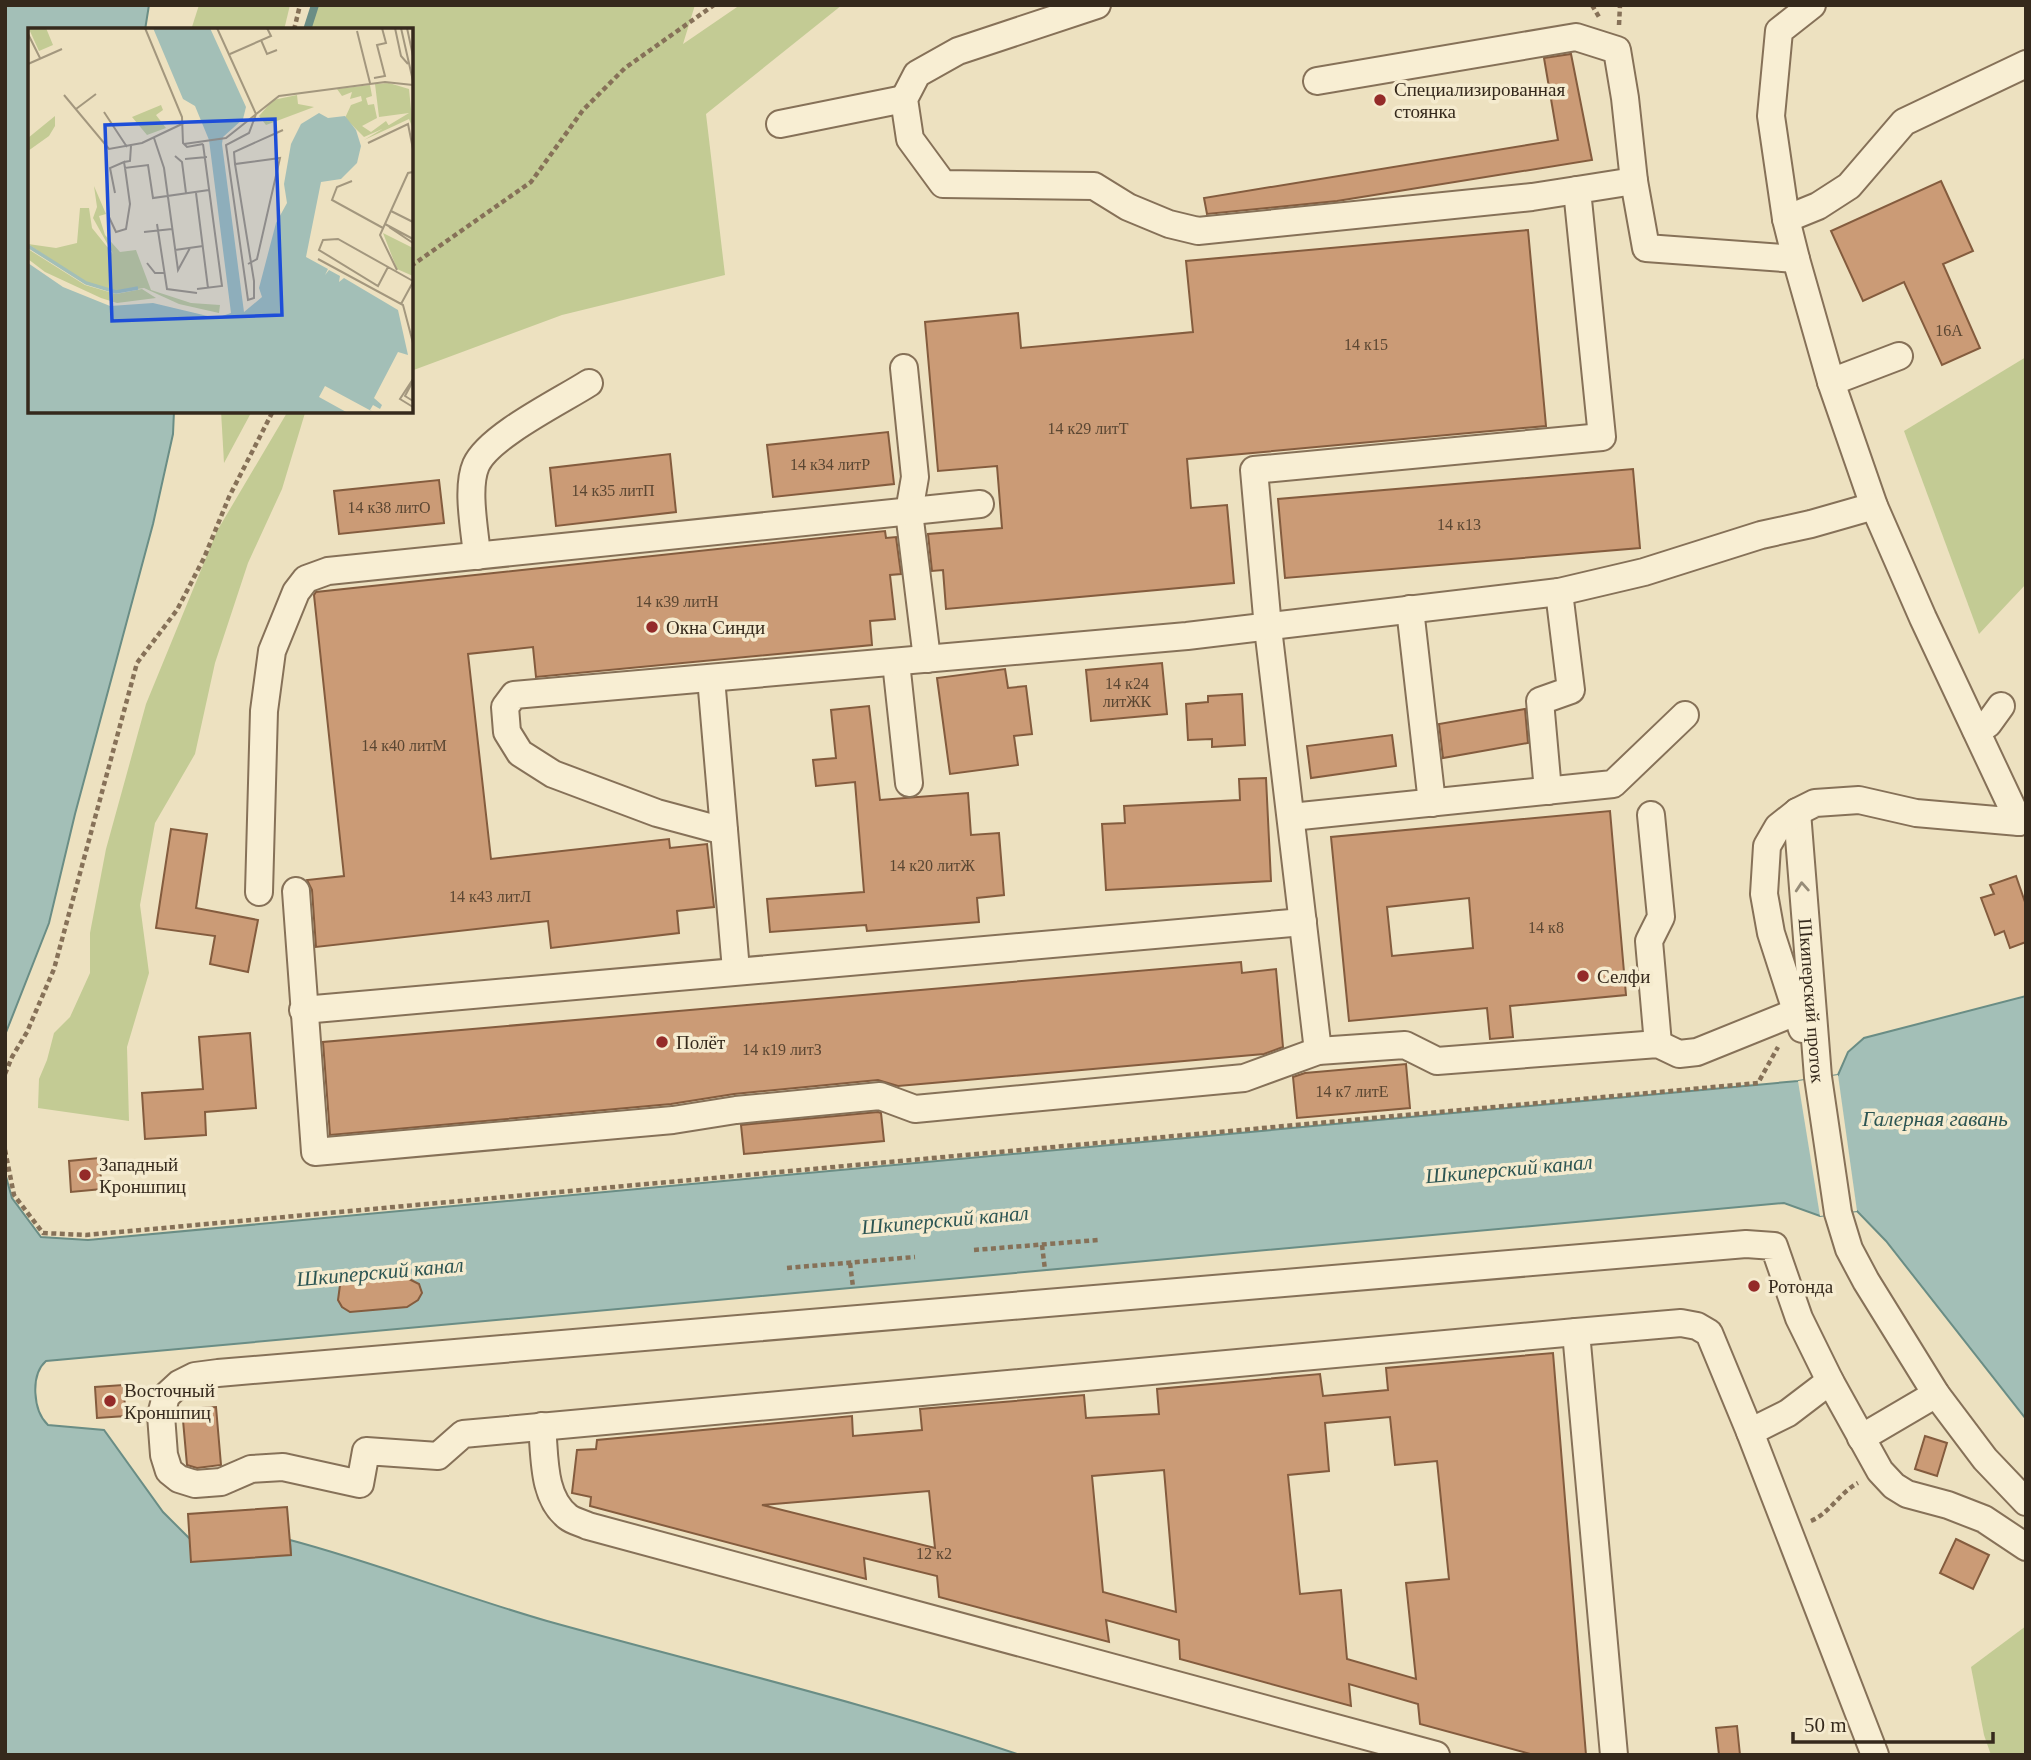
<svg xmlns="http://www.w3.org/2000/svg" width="2031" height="1760" font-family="Georgia,serif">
<rect width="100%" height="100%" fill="#ede1c0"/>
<g fill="#c3cb94">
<path d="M199,5h91l-6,25h-93z"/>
<path d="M315,5h380l-12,39 57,-39h102l-136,109 19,161 -163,40 -151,56v-341h-104z"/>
<path d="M2026,357v227l-47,50 -75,-203z"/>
<path d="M221,411h31l-28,52z"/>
<path d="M288,411h21l-4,2 -23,76 -34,74 -33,100 -20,91 -40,69 -15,82 9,68 -22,74 2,74 -91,-13 1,-29 8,-19 7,-27 16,-16 20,-44v-40l16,-84 40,-145 71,-173z"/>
<path d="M2026,1626v129h-35l-7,-20 -13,-68z"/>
</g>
<g fill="#a3bfb7" stroke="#6a8d85" stroke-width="2">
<path d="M5,5h144l-4,25h-115v381h144l-1,23 -20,90 -78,290 -26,109 -44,112z"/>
<path d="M2026,996v423l-140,-178 -29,-30 -37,5 -36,-13 -1738,158c-16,14 -13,50 2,64l56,5 59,82 27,27 101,15 -1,-14c87,23 170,56 257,81 158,44 318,81 473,134h-1015v-582l7,25 29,39 47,3 1710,-159 40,-6 10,-23 16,-14z"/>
</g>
<path fill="#ede1c0" d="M1838,1075l19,136 -37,5 -22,-135z"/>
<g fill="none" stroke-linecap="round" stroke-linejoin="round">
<path stroke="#6a8d85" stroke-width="8" d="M307,30l8,-25"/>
</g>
<g fill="#cb9b76" stroke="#845c3e" stroke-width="2" fill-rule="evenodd">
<path d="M1571,54l21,106 -255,41 -130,13 -3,-16 354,-58 -14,-82z"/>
<path d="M1941,181l32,70 -30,13 37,84 -38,17 -38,-83 -41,19 -32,-70z"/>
<path d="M1528,230l18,196 -359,33 4,49 36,-3 7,78 -288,26 -3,-39 -11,1 -4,-37 74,-6 -5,-62 -59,5 -13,-149 93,-9 3,35 172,-16 -7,-71z"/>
<path d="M888,432l6,52 -121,13 -6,-52z"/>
<path d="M670,454l6,58 -120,14 -6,-58z"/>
<path d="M1633,469l7,79 -355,30 -7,-79z"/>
<path d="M439,480l5,43 -105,11 -5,-43z"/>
<path d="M885,531l1,7 10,-1 5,37 -11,1 5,44 -25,2 2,24 -336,32 -3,-30 -65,7 23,205 178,-20 1,9 37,-4 7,63 -37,4 2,22 -128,15 -3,-27 -232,26 -4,-57 -5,-10 37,-4 -30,-281 2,-3z"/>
<path d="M1162,663l5,51 -76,7 -5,-51z"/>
<path d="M1005,669l3,19 18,-2 6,48 -18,2 4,29 -68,9 -13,-96z"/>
<path d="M1242,694l3,51 -33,2v-8l-24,1 -2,-36 22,-2v-6z"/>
<path d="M869,706l11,94 88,-7 3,42 28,-2 5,62 -27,3 2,24 -112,9 -1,-6 -96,7 -3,-33 97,-7 -9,-110 -39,4 -3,-26 23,-2 -5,-48z"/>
<path d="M1525,709l3,34 -85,15 -4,-34z"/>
<path d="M1392,735l4,31 -85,12 -4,-32z"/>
<path d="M1266,778l5,103 -165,9 -4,-66 23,-1 -1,-17 116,-6 -1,-21z"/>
<path d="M1610,811l16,184 -116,11 3,31 -23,2 -3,-31 -138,13 -18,-184zM1469,898l4,50 -81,8 -5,-49z"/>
<path d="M171,829l36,5 -11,74 62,12 -10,52 -38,-8 5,-28 -59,-8z"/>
<path d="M2016,876l10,29v37l-16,6 -6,-17 -9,4 -14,-37 13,-4 -4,-9z"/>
<path d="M1241,962l1,11 34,-4 7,78 -19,7 -366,32 -20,-6 -144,14 -63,10 -341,31 -7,-93z"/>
<path d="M250,1033l6,75 -51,4 1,23 -61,4 -3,-46 61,-4 -4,-52z"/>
<path d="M1406,1064l4,44 -113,10 -4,-41 12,-4z"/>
<path d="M878,1112l3,1 3,28 -140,13 -3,-29z"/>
<path d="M99,1158l3,31 -31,3 -2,-31z"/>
<path d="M405,1277l14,7 3,9 -4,7 -11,7 -57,5 -8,-5 -4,-7 2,-15 7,-5z"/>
<path d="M1553,1353l33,402h-52l-114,-31 -2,-20 -69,-20 2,22 -171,-47 -1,-19 -73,-20 3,22 -170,-45 -2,-21 -73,-18 2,21 -276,-73 1,-9 -19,-4 5,-43 19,-1 1,-9 255,-24 1,20 69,-6 -2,-21 164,-14 2,23 73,-4 -2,-25 163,-15 3,22 65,-6 -2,-22zM1390,1417l5,48 42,-4 12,118 -43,4 10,96 -69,-20 -6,-69 -41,4 -12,-119 41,-4 -4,-48zM1164,1470l12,142 -73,-20 -11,-116zM929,1491l6,57 -173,-43z"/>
<path d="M123,1385l3,31 -29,2 -2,-31z"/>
<path d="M216,1407l5,58 -24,3 -10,-3 -5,-56z"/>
<path d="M1925,1436l22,7 -10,33 -22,-7z"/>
<path d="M287,1507l4,48 -100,7 -3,-48z"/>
<path d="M1956,1539l33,16 -16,34 -33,-16z"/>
<path d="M1737,1726l3,29h-21l-3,-27z"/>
</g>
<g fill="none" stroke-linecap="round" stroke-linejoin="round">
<defs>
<g id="minor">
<path d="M1097,5l-139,46 -41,23 -13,25 6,40 33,45 151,2 34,21 41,17 29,7 334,-34 45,-7"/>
<path d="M1812,5l-33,26 -8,85 15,103 10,40 35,123 43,124 49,112 96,204"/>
<path d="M1317,81l259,-44 41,13 8,48 9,83 -57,9 25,247 -348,33 14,158 50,423"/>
<path d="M780,124l124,-25"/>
<path d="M1634,181l12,67 150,11"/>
<path d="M1786,219l32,-13 31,-20 55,-64 122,-58"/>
<path d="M904,368l11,109 -6,35 18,147"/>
<path d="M1831,382l68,-26"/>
<path d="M477,556c-2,-25 -11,-68 -1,-91 13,-29 85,-64 113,-82"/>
<path d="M1410,609l22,194"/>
<path d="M896,662l13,121"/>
<path d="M711,678l25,292"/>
<path d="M1976,730l12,-6 13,-18"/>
<path d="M1548,791l-8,-90 31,-11 -12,-98"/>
<path id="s1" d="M1797,812l21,265 20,136 11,36 17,32 70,113 49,65 41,43"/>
<path d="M1651,815l10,102 -12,24 9,103"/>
<path d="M1291,817l322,-33 72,-69"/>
<path d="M724,831l-67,-18 -104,-39 -33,-21 -13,-21 -2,-25 9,-12 673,-59 372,-44 85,-20 117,-37 50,-11 63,-18"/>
<path d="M296,891l19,261 358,-32 63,-10 144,-14 35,13 329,-31 74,-27 87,-6 32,16 221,-17 21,10 18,-2 99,-40"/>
<path d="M259,892l5,-181 8,-60 24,-59 10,-13 22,-8 652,-67"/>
<path d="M303,1010l1000,-88"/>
<path d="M1802,1029l-31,-96 -7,-39 3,-48 11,-19 19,-15 18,-9 44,-3 57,13 103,9 7,-2"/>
<path d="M1576,1332l-1113,102 -25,22 -72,-5 -6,33 -77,-17 -32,2 -30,13 -26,2 -16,-5 -10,-8 -5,-16 -3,-40 5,-19 13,-12 16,-8 23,-3 1528,-129 28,2 25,72 31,63 50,90 14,15 13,8 41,11 36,14 42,28"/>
<path d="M542,1426c3,30 0,71 26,91 5,4 14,6 20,9l848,229"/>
<path d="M1750,1432l38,-19 42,-32"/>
<path d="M1861,1438l75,-44"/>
<path d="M1614,1755l-38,-423 105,-9 16,3 12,7 41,99 125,323"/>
</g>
</defs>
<use href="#minor" stroke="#867158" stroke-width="30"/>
<g stroke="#867158" stroke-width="4.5" stroke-dasharray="5 3.5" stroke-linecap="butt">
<path d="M1592,5l7,12"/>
<path d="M1619,25l1,-20"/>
<path d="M294,30l6,-25"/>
<path d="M411,266l120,-84 52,-72 42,-42 89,-63"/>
<path d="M5,1074l7,-17 15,-25 27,-63 83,-306 40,-53 27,-52 25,-61 44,-86"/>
<path d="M5,1150l9,45 29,38 43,2 1672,-152 20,-36"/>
<path d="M1042,1245l3,25"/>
<path d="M974,1250l124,-10"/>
<path d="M850,1263l3,24"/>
<path d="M787,1268l128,-11"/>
<path d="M1811,1521c19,-8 28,-28 47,-38"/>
</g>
<use href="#minor" stroke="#f8eed3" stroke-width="26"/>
</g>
<defs><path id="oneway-chevron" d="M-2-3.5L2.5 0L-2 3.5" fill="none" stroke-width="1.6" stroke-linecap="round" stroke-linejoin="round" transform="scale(1.75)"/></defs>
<use stroke="#968c78" href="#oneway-chevron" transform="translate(1802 887) rotate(-94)"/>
<g fill="#942b29" stroke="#f5ebcf" stroke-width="2.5">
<circle cx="1380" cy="100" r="7"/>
<circle cx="652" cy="627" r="7"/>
<circle cx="1583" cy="976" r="7"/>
<circle cx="662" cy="1042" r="7"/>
<circle cx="85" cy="1175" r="7"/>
<circle cx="1754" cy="1286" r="7"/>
<circle cx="110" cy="1401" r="7"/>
</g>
<g text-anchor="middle" stroke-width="7" stroke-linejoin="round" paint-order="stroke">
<g font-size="16" fill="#5a4632">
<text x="1949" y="336">16А</text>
<text x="1366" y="350">14 к15</text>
<text x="1088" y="434">14 к29 литТ</text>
<text x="830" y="470">14 к34 литР</text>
<text x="613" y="496">14 к35 литП</text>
<text x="389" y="513">14 к38 литО</text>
<text x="1459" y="530">14 к13</text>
<text x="677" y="607">14 к39 литН</text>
<text x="1127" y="689">14 к24<tspan x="1127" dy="18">литЖК</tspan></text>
<text x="404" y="751">14 к40 литМ</text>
<text x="932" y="871">14 к20 литЖ</text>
<text x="490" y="902">14 к43 литЛ</text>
<text x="1546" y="933">14 к8</text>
<text x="782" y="1055">14 к19 литЗ</text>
<text x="1352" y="1097">14 к7 литЕ</text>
<text x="934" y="1559">12 к2</text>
</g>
<g font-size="19" fill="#35291c" stroke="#f5ebcf" text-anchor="start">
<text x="1394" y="96">Специализированная<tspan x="1394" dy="22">стоянка</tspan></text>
<text x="666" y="634">Окна Синди</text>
<text x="1597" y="983">Селфи</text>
<text x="676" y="1049">Полёт</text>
<text x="99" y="1171">Западный<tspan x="99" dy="22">Кроншпиц</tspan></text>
<text x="1768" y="1293">Ротонда</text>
<text x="124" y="1397">Восточный<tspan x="124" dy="22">Кроншпиц</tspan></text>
</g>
<g font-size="19" fill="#35291c" stroke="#f5ebcf">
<text dy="7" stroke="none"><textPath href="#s1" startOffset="189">Шкиперский проток</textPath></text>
</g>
<g font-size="21" font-style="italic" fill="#2c5553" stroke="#f5ebcf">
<text x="1935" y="1126">Галерная гавань</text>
<text transform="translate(1509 1169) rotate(-5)" y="7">Шкиперский канал</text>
<text transform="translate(945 1220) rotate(-5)" y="7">Шкиперский канал</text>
<text transform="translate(380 1272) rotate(-5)" y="7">Шкиперский канал</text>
</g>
</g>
<g transform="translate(28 28)">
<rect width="385" height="385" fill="#ede1c0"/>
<path d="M18,0l7,17 -14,6 -10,-22zM361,55l20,6 4,40 -4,-10 -45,21 45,-27 -30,4 -4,-33zM342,57l2,11 -6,2 2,7 6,-1 3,14 -15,8 9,6 15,-11 3,5 -25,11 -19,-19 6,-13 11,-4 -1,-5 -11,3 2,-7 -10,4 -5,-7zM269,67l1,9 16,3 -48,18 -7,-9 14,-16zM133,77l2,5 -7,5 10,13 -19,7 -15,-18zM27,88v10l-6,10 -21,15v-13zM66,158l12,28 -7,2 6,19 15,17 16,-2 15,40 40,13 29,2 -1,8 -40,-9 -35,-16 -28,4 -30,-9 -58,-39 28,4 21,-5 3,-35h9l3,20 21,26 -20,-36 4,-11zM355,205l30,15v28l-16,-7zM0,221l57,36 31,9 26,-5 14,9 -39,5 -16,-5 -56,-26 -17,-13z" fill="#c3cb94"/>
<path d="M125,0h57l36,79 -3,12 -20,18 -1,7 22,168 18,-15 -3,-9 17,-65 11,-20 -3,-19 7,-40 10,-20 18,-11 9,5 17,-2 11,14 5,16 -4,17 -16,16 -20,3 -15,75 22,12 -3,6 4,-5 11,6 -1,6 5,-4 54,32 10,45 -10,-3 -24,46 8,7 -2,4 -7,-4 -3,5 5,3 -50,-27 -6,11 29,16h-320v-150l35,24 47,19 43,-3 63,15 15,-5 -22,-173 -14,-34 -12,-7z" fill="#a3bfb7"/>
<path fill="none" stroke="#a3bfb7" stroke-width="3.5" d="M0,218l58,37 30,9 22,-4"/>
<path fill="none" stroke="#a3977e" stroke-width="2" d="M117,0l37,89 1,26 4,4 16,-3M189,0l39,86 -7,19 -23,12 22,155 6,-2v-17l-19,-117M367,0l6,28 7,8M373,0l12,53M379,0l6,28M329,3l13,52M0,6l12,24M233,12l6,14 10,-4M202,26l41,-18 -4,-8M0,36l34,-15M346,50l11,-2 -8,-31 9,-2 -4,-15M36,67l45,54 33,-6 42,-20M48,81l20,-15M76,84l23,35M126,110l10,30 14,102 12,-22M340,115l40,-19 5,25M156,116l42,-6 53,-42 106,-14 28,3M147,128l7,6 4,31M157,131l22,-2M96,134l6,-1 1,-15M324,153l-15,6 -5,13 51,28M87,165l-5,-25 14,-6 1,6 23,-3 5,33 56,-8M168,165l12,95M363,183l22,11M80,187l8,17 10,-3 4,-25 -5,-36M129,196l10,65 30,4M357,196l28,15M361,199l24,16M116,204l28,-3M147,222l28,-4M290,231l85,46 10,38M119,235l8,10h9M220,236l9,-5 23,-101 -45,6 -1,-12 49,-22M360,239l-10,19 -59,-36 4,-10 15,-1 75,42M369,242l-17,-35 28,-62 5,-1M169,261l25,-3 -19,-142M373,276l12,-22M385,351l-13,20 13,8M385,353l-8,15 8,5"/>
<path fill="#1d4ed8" fill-opacity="0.15" stroke="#1d4ed8" stroke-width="3.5" d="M247,91l7,196 -170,6 -7,-196z"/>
<rect width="385" height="385" fill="none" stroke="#35291c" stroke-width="3.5"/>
</g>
<rect width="2031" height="1760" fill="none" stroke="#35291c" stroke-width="14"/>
<path d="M1793 1732v10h200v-10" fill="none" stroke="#35291c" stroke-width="3.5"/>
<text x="1804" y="1732" font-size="21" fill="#35291c" stroke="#f5ebcf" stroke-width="5" paint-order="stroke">50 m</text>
</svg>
